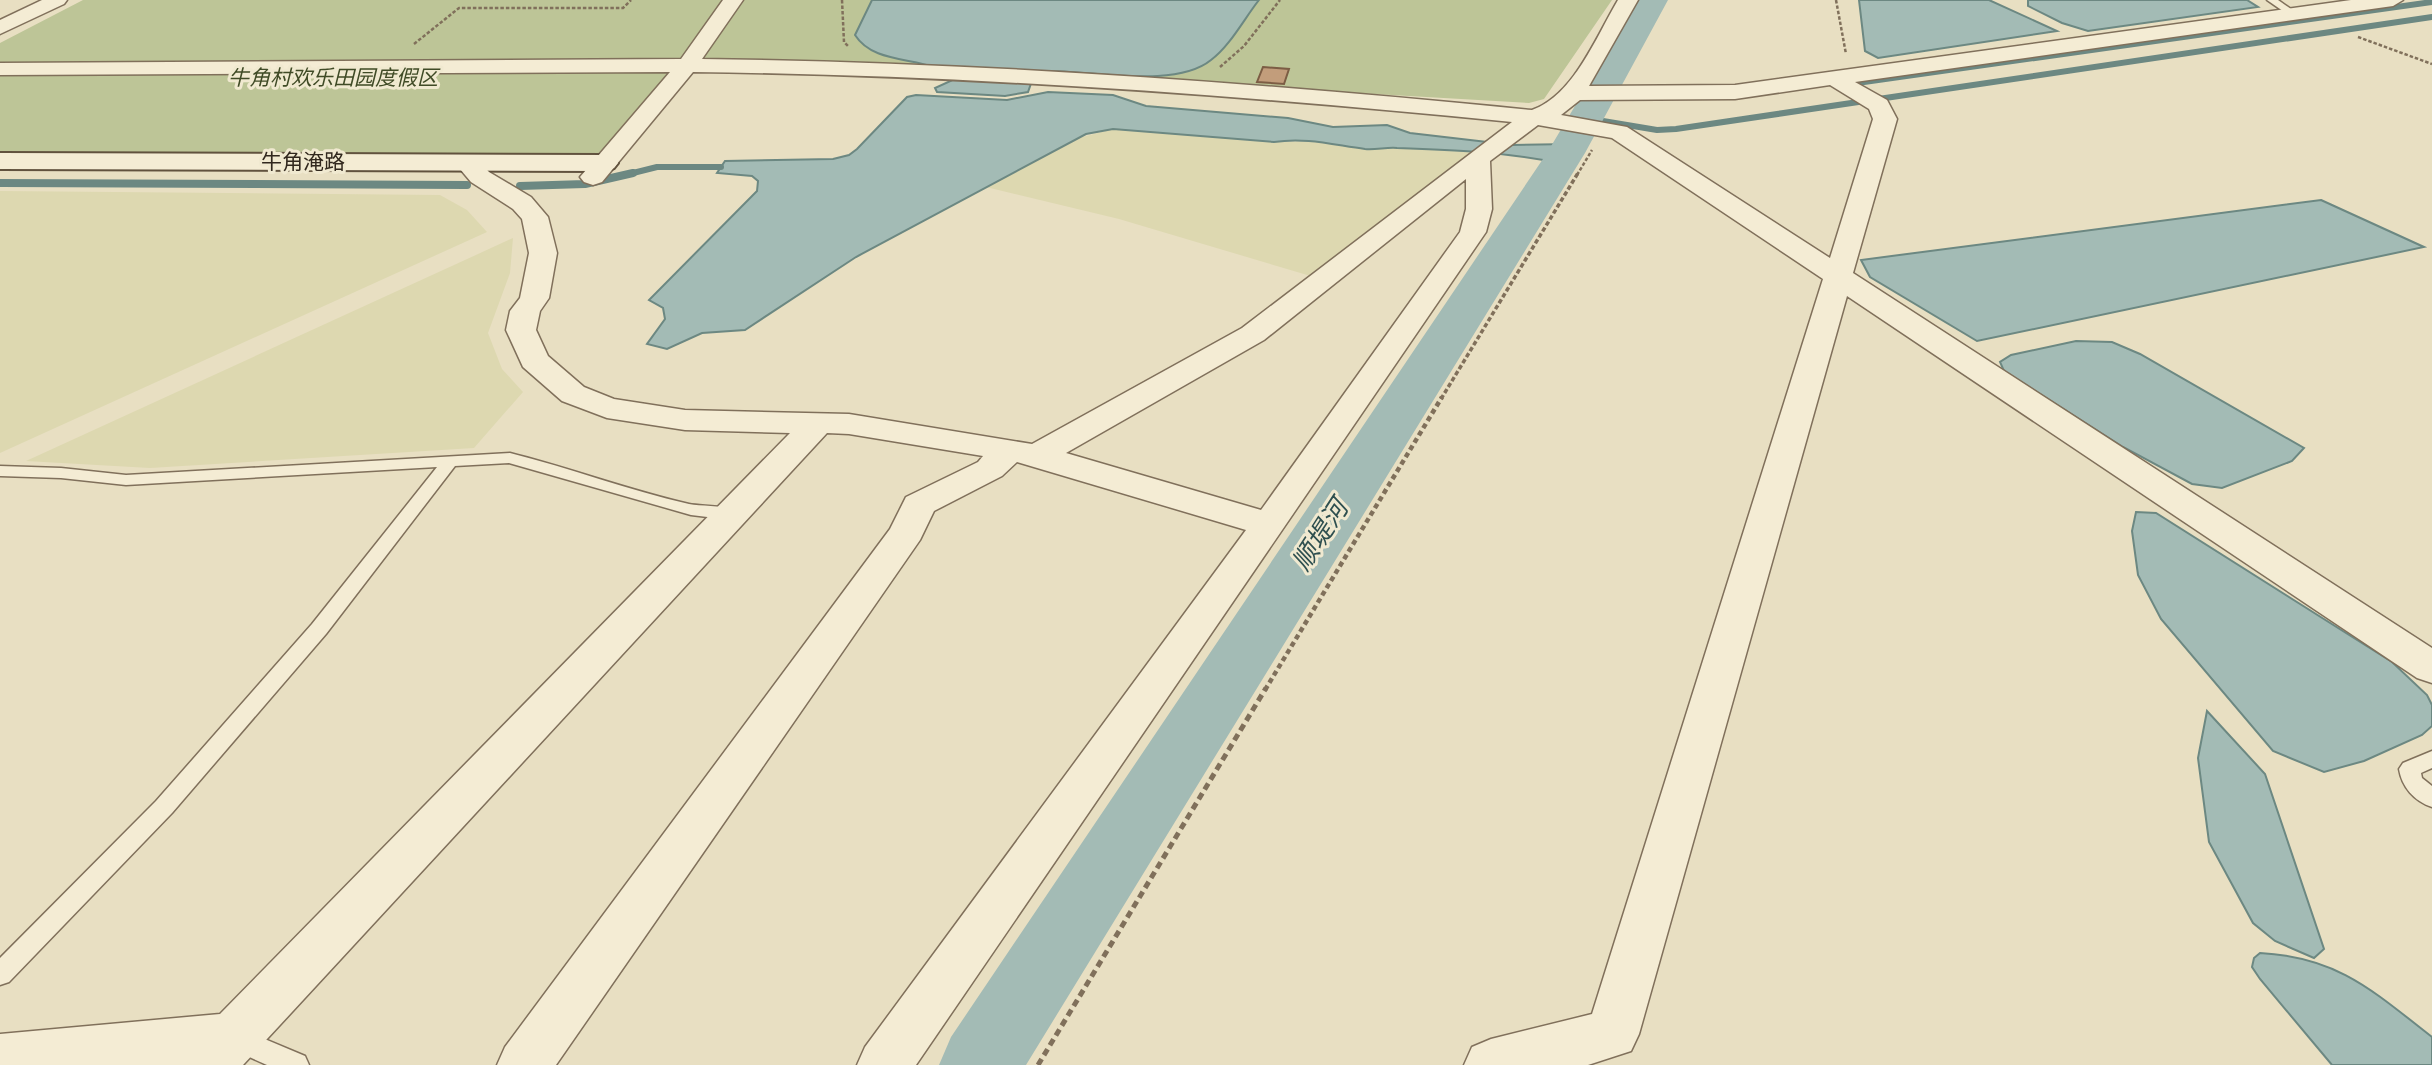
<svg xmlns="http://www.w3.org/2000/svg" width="2432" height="1065" font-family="'Times New Roman','Noto Sans SC',serif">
<rect width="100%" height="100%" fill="#e8dfc2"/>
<g fill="#ddd8b0">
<path d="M1113,129l161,13 44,-1 48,8 28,-2 83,5 -163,125 -195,-58 -133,-32 89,-48z"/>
<path d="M0,191l440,4 27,15 20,22 -487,221z"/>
<path d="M513,238l-3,35 -22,60 14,36 21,23 -49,56 -324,20 -124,-7z"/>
</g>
<path fill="#bdc597" d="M83,0h1529l-68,99 -15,4 -692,-40 -157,-2 -82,97 -598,-2v-113z"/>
<g fill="#a3bbb5" stroke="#6c8882" stroke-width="2">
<path d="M872,0h387c-15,19 -29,46 -48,60 -37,30 -123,9 -171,11l-6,4 -6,17 -23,4 -68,-4 -2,-4 20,-9c-26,-25 -79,-11 -100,-44z"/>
<path d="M1859,0h130l68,31 -179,27 -13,-7z"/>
<path d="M2028,0h219l11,7 -170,24 -26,-8 -34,-17z"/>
<path d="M1048,92l65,3 33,11 142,12 45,9 54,-2 23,8 103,12 57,-1 -11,19c-53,-11 -107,-13 -162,-15 -10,-1 -21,2 -32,1 -31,-4 -59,-12 -91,-7l-161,-13 -27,5 -230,123 -111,73 -43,3 -35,16 -20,-5 18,-25 -2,-11 -14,-8 108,-109 1,-10 -6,-5 -35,-3 8,-12 108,-2 16,-4 8,-6 50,-52 9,-2 91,5z"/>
<path d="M2321,200l103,47 -447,94 -107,-64 -9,-17z"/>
<path d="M2076,341l36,1 28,12 164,94 -12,13 -70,27 -30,-4 -69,-37 -119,-76 -4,-9 11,-7z"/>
<path d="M2136,512l20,1 236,149 35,33 5,10v21l-10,9 -58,26 -40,11 -51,-21 -112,-132 -23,-44 -6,-44z"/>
<path d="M2207,711l58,63 59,175 -10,9 -39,-17 -22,-18 -44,-81 -11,-84z"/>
<path d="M2260,953c78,4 113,38 172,84v28h-100l-72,-86 -8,-12 2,-9z"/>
</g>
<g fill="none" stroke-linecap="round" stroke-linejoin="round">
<g stroke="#6c8882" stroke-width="6">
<path d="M1857,83l575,-81"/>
<path d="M1585,118l72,12 19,-1 756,-112"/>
<path d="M625,175l32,-8h64"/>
</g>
<g stroke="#6c8882" stroke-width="8">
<path d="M0,183l467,2"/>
<path d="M520,186l65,-2 48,-11"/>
</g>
<path fill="#a3bbb5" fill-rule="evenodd" d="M1638,0h30l-83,153 -559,912h-87l12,-28 596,-884z"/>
</g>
<path fill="#c29d7b" stroke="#7c5d44" stroke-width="2" d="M1263,67l26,2 -5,15 -27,-2z"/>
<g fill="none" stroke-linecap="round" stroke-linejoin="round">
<defs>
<g id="lane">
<path d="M2267,0h11l20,14 -8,2z"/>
<path d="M510,453c60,15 118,37 179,51 14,3 42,0 52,11l-9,5 -41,-5 -182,-52 -54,3 -129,168 -154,179 -163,169 -9,3v-27l156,-157 156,-177 125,-157 -311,18 -65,-7 -61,-2v-10l61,2 65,7z"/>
<path d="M2432,751v17l-11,5 1,5 10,8v21c-18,-6 -30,-20 -33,-38l4,-6z"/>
<path d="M236,1027l69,29 4,9h-42l-40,-18 -4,-8 4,-8z"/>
</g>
<g id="street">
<path d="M42,0h25l-3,4 -64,30v-14z"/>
<path d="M723,0h20l-41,59c277,3 554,24 830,51 42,-15 64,-73 86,-110h20l-49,86 146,-1 616,-85h52l-10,6 -538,76 32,18 10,19 -44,154 579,375v35l-15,-5 -570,-382 -208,738 -8,17 -43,14h-124l8,-18 19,-8 101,-25 231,-735 -211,-141 -74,-13 -48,36 2,48 -6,23 -570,833h-59l8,-18 381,-517 -229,-68 -15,14 -68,35 -14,29 -364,525h-59l8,-18 385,-518 16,-32 72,-35 5,-6 -134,-22 -22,-1 -584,632h-243v-31l220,-20 570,-581 -105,-3 -78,-12 -45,-17 -39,-34 -17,-37 4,-19 10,-13 9,-45 -7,-34 -9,-10 -42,-27 -16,-19 3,-5 9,-2 9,2 13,14 42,25 17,20 9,36 -8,45 -9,13 -4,19 12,26 36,31 30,12 71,11 164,4 183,30 210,-116 270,-206c-272,-27 -546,-47 -819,-50l-91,110 -9,3 -9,-3 -4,-5 90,-105 -670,3v-12l681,-4zM1830,85l39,24 4,10 -43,139 -203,-131 -66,-12 19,-15 155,-1zM1466,179v30l-6,23 -199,278 -195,-57 198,-113z"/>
</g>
<path id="secondary" d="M0,153l605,2 9,3 4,5 -4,5 -9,3 -605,-2z"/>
</defs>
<use href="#lane" stroke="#80705b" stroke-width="3"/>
<use href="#street" stroke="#80705b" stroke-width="3"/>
<use href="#secondary" stroke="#61523e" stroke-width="4"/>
<g stroke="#80705b" stroke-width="2.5" stroke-dasharray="3.5 2" stroke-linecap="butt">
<path d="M842,0l2,42 5,5"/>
<path d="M1836,0l10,54"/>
<path d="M2358,37l74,27"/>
<path d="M414,44l45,-36h164l8,-8"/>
<path d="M1220,67l24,-21 36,-46"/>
<path d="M1577,175l15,-25"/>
</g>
<path stroke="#80705b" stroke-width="3.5" stroke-dasharray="4.5 2.5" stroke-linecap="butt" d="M1441,399l137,-226"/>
<path stroke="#80705b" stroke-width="4.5" stroke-dasharray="5 3.5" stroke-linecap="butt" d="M1265,690l177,-293"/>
<path stroke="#80705b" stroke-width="5" stroke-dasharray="7 4.5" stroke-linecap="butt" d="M1038,1065l228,-377"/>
<use href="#lane" fill="#f4ecd4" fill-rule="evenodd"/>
<use href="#street" fill="#f4ecd4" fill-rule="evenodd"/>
<use href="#secondary" fill="#f4ecd4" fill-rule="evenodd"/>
</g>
<g text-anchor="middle" stroke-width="6" stroke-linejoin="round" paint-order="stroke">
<g font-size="21" font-style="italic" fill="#404b26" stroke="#f0e9d0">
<text x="333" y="85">牛角村欢乐田园度假区</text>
</g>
<g font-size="21" fill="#31281e" stroke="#f0e9d0">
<text x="303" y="169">牛角淹路</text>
</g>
<g font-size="26" font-style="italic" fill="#2e4f4f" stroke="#f0e9d0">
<text transform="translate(1320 535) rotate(-57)" y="9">顺堤河</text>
</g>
</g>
</svg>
